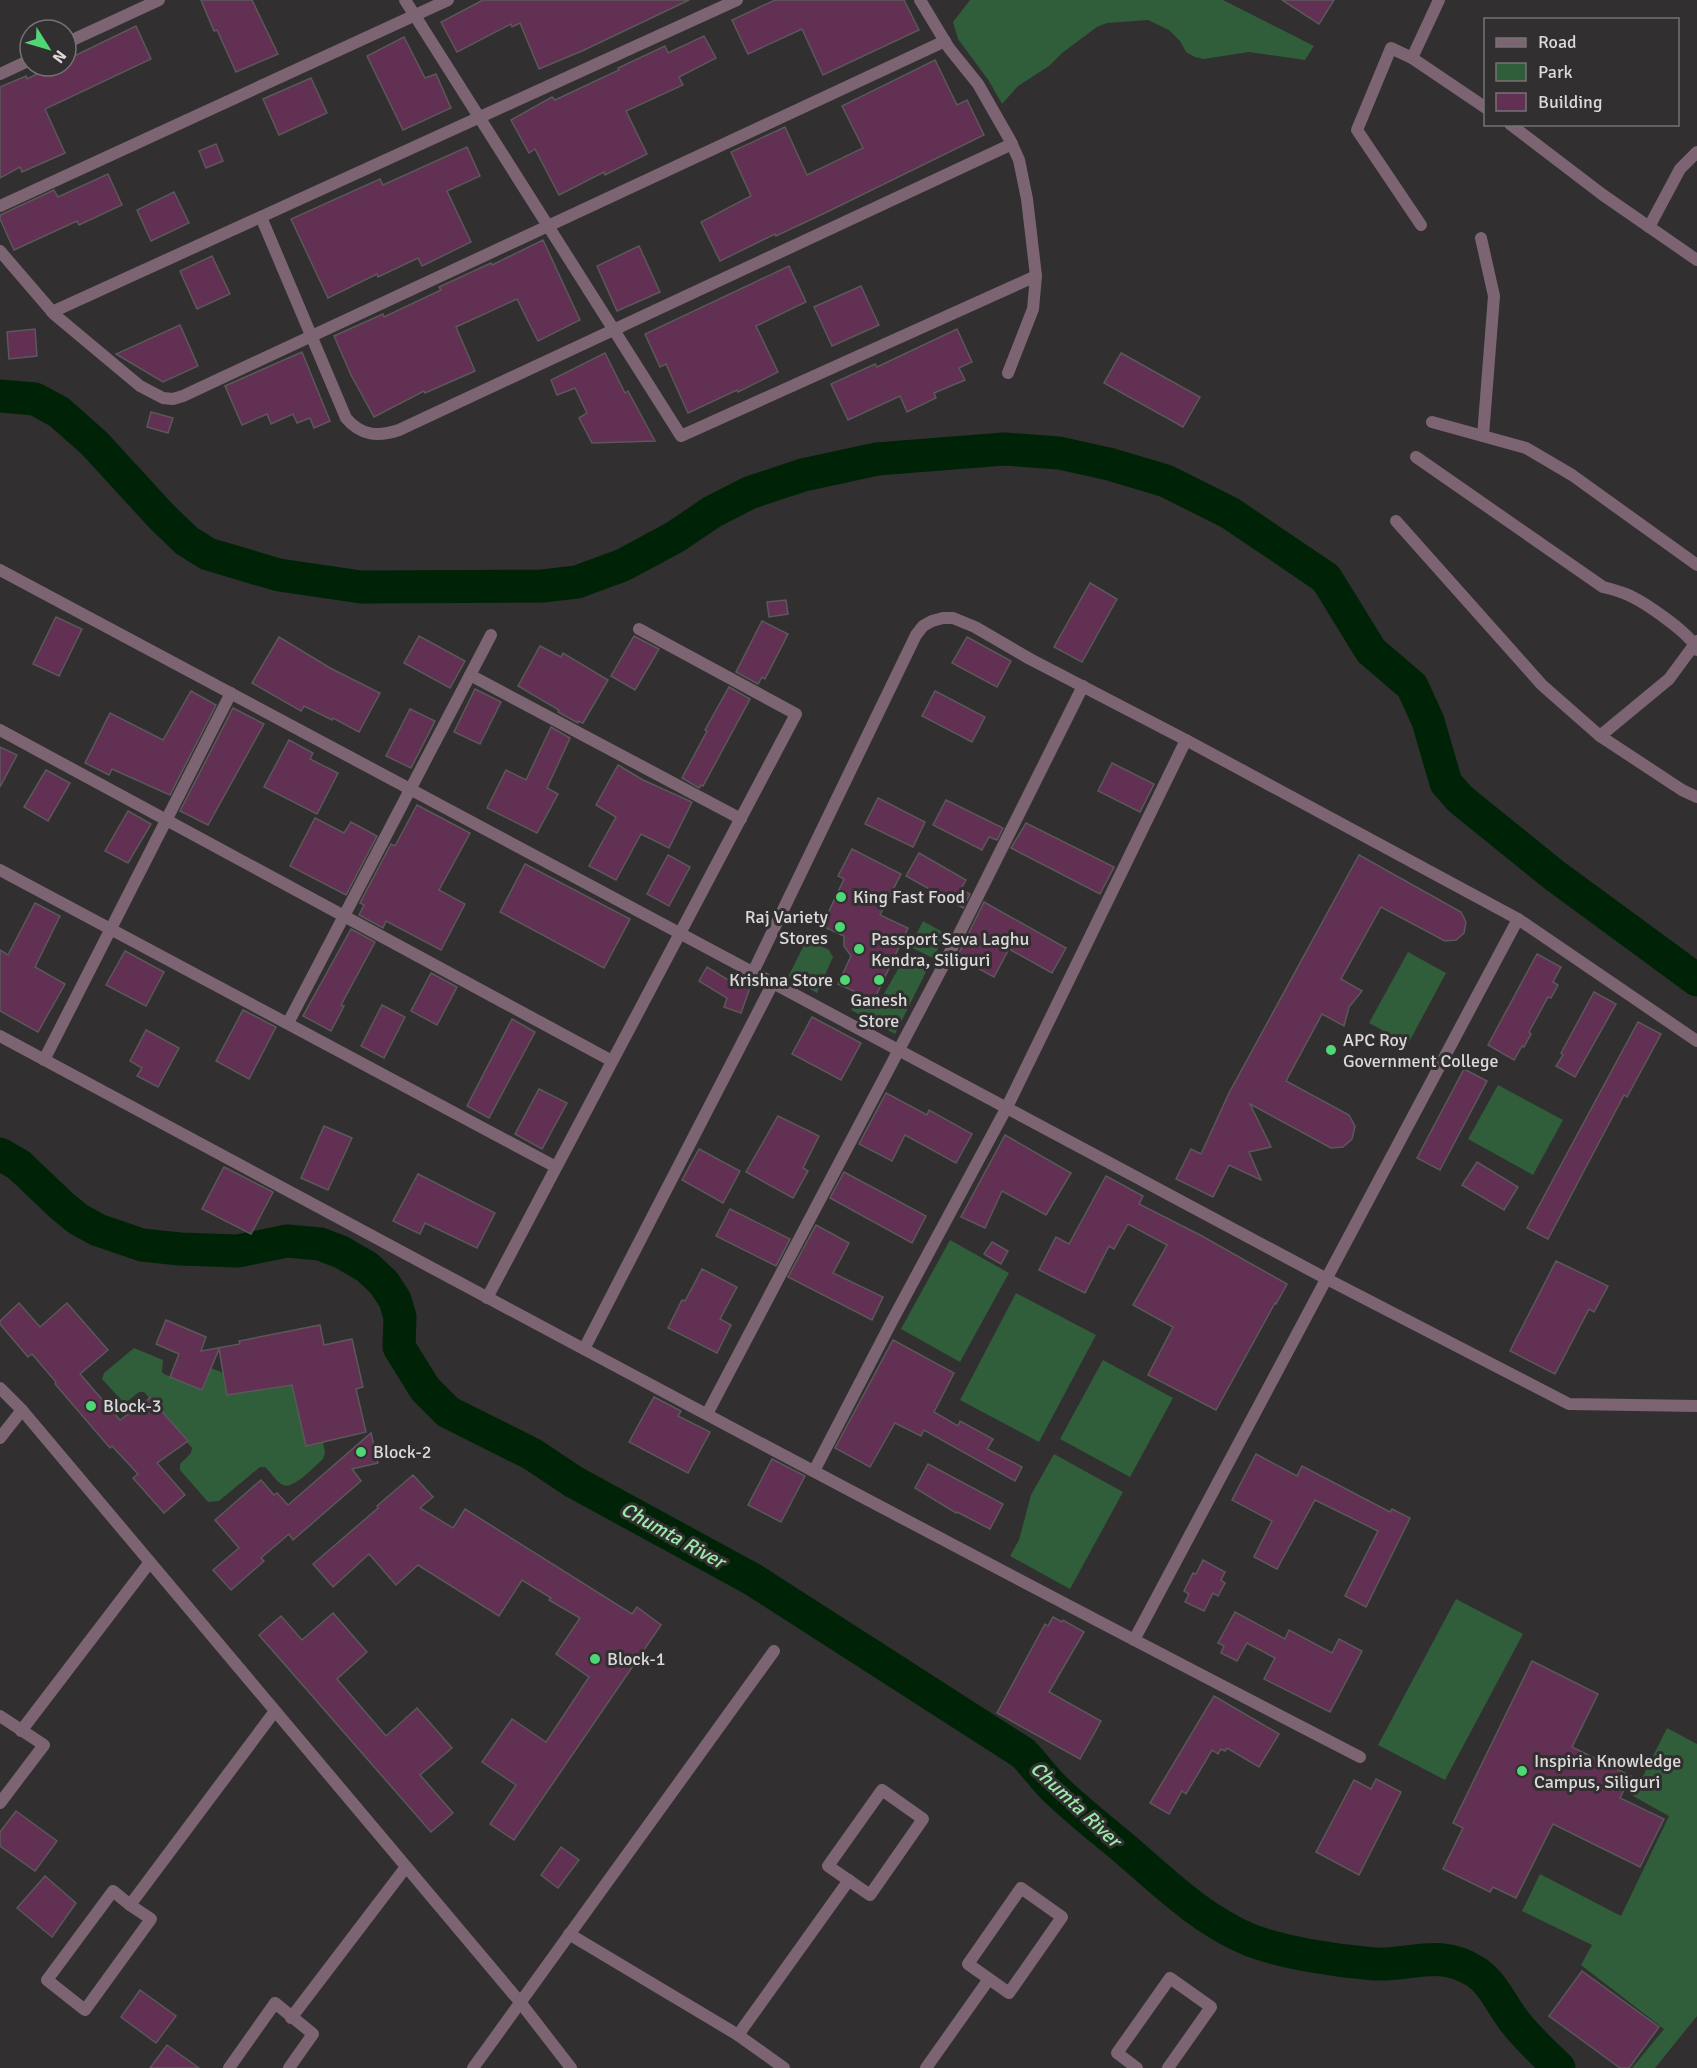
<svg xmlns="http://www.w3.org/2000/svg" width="1697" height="2068" font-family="Signika,sans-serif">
<rect width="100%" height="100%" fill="#312f30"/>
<g fill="#305d3a">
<path d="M970,0h253l91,46 -9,14 -56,-8 -45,7 -9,-2 -9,-5 -6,-11 -11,-11 -21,-10 -41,3 -10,4 -35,26 -13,13 -31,20 -16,18 -13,-23 -31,-42 -5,-17z"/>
<path d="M923,921l23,13 -13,24 -23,-11z"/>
<path d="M807,939l22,11 4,7 -16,36 -29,-16z"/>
<path d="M1408,952l38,21 -38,71 -39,-21z"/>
<path d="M902,962l26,6 -33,66 -44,-24 4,-10 21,8z"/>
<path d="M1498,1085l65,35 -30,55 -65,-36z"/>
<path d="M950,1240l59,33 -49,89 -59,-33z"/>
<path d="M1016,1293l80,42 -57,107 -79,-42z"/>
<path d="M134,1348l29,12 -1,12 2,2 38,16 9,-22 51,20 1,2 29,-5 5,22 30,-7 3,13 -30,8 6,25 17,-4 2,11 -2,6c-8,7 -30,31 -40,26 -7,-3 -12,-13 -18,-18h-5l-41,34 -11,1 -28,-32v-6l11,-11 1,-5 -48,-56h-5l-11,9 -5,1 -21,-23 2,-6z"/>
<path d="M1103,1360l70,38 -43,79 -70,-38z"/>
<path d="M1054,1454l69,38 -53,97 -60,-33 9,-16 12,-45z"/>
<path d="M1456,1599l67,35 -78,146 -67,-35z"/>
<path d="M1667,1728l30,16v272l-42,52h-23l32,-39 -83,-64 11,-20 -70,-34 18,-37 81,42 48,-100 -36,-20z"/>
</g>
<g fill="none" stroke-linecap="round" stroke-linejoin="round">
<g stroke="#002307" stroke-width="33">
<path d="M0,396l35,3 24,13 35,31 67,73 26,25 21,13 71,21 82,12 181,-1 35,-4 46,-17 52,-28 37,-25 37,-19 54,-18 74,-16 127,-10 55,4 50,11 57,17 64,32 96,65 45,73 41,35 16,35 18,62 14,16 94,76 143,105"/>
<path d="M0,1154l19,11 42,40 17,14 20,11 44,15 38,4 58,2 49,-10 33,3 21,8 26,15 17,16 11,17 5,17 -1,30 26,42 23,23 84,42 42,28 178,97 271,174c12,12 21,26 33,37 22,21 46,40 69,59 39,34 77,71 125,91 34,13 87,21 124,24 38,2 65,-16 102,8 18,12 26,34 39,50 13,17 29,31 44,46"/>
</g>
</g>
<g fill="#613052" stroke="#5b585a" stroke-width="1.5">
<path d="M201,0h51l26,54 -42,18 -19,-42 -3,1z"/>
<path d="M483,0h206l-107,51 -43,18 -19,-46 -8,4 -1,-3 -54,28 -16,-30z"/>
<path d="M775,0h129l15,30 -96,45 -21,-46 -54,25 -16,-34z"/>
<path d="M1282,0h52l-15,24z"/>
<path d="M136,26l15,33 -106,50 20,44 -43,19 -2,-5 -20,11v-91l26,-11 1,3 26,-13h13v-6z"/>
<path d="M704,36l12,22 -37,19 4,8 -57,26 21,43 -42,21 -1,-3 -45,23 -24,-46 -6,4 -18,-33 41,-23 3,3 64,-30 -1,-2 47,-22 3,7z"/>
<path d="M404,37l21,41 11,-4 15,34 -48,22 -36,-74z"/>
<path d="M935,60l22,45 10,-5 17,35 -155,76 -53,25 -1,-2 -55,27 -19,-39 50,-26 -20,-44 54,-25 22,48 56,-27 -21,-42z"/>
<path d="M311,78l16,35 -48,22 -16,-36z"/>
<path d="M216,144l7,17 -17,7 -7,-17z"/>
<path d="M467,147l13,29 -33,15 24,51 -49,24 -4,-8 -40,19 -1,-3 -49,24 -37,-79 89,-40 3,6z"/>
<path d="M108,174l14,31 -43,20 -2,-4 -63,29 -14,-31v-4l54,-25 4,7z"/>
<path d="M174,192l15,31 -38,18 -14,-31z"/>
<path d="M543,240l37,80 -42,21 -21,-42 -61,28 19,44 -50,22 -1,-2 -50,26 -23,-42 -17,-39 49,-22 1,3 57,-27 -2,-3 52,-24 1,2z"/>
<path d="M639,246l21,46 -43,19 -20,-45z"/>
<path d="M212,256l18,38 -33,15 -17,-38z"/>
<path d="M789,266l17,36 -50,24 22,46 -40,20 -1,-2 -49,23 -22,-49 -6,3 -15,-33z"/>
<path d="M861,286l18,39 -47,21 -18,-39z"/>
<path d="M180,325l18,41 -35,16 -47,-28z"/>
<path d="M35,329l2,27 -28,3 -2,-27z"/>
<path d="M957,329l15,33 -13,6 6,12 -31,13 2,5 -29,14 -7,-16 -52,24 -17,-36 44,-20 2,3z"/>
<path d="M302,352l28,69 -16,7 -4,-10 -13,5 -4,-9 -22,10 -4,-10 -25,11 -17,-39z"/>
<path d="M605,353l20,40 3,-2 27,50 -63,2 -13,-25 8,-5 -12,-25 -18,7 -6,-15z"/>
<path d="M1121,353l79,44 -17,30 -79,-44z"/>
<path d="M151,412l22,6 -5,15 -21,-6z"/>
<path d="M1090,583l27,16 -35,63 -28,-15z"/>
<path d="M786,600l2,14 -19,3 -2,-15z"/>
<path d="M56,617l26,12 -23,47 -26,-12z"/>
<path d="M762,621l26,13 -23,45 -3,-2 -4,7 -22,-12z"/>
<path d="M419,636l46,25 -15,27 -46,-25z"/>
<path d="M634,636l25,13 -24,41 -24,-14z"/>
<path d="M279,637l51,31 50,25 -21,39 -26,-14 -1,2 -28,-14 -3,5 -49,-28z"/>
<path d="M967,637l44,24 -14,26 -45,-24z"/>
<path d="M540,646l21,11 2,-4 45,27 -25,43 -5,-2v2l-20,-11 1,-2 -41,-24z"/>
<path d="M729,687l21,12 -47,87 -2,-1 -2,3 -17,-10 25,-47 -2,-1z"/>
<path d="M475,689l26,13 -21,42 -26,-12z"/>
<path d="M191,691l25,14 -46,90 -58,-26 -3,6 -24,-12 25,-50 53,27z"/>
<path d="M935,691l50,26 -13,25 -50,-26z"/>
<path d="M233,708l31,16 -56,101 -28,-14z"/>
<path d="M410,709l25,12 -24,47 -25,-12z"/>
<path d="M551,727l19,11 -23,50 11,6 -21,39 -50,-25 19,-38 20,10z"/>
<path d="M289,740l24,13 -3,6 28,14 -21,41 -53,-27z"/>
<path d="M0,747l17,8 -17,32z"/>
<path d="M1112,763l42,21 -14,28 -42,-21z"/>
<path d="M618,765l25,15 49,22 -23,46 -28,-14 -25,46 -27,-14 27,-49 -20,-12z"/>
<path d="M46,770l24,13 -22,38 -24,-14z"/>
<path d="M878,798l47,24 -12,25 -48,-23z"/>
<path d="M946,800l57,28 -6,12 -8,-3 -7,13 -49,-25z"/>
<path d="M417,805l53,28 -31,57 26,14 -24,46 -55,-29 -3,7 -24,-13 5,-10 -4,-2 31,-59 4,2z"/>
<path d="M128,811l23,13 -23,39 -23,-12z"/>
<path d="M315,818l29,15 7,-11 26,14 -31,59 -56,-29z"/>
<path d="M1026,823l88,44 -14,27 -89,-46z"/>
<path d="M852,849l49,25 -21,41 28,13 -34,72 -36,-16 13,-28 -7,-10v-10l-22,-10 22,-47 -6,-3z"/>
<path d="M919,853l47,27 -5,9 9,5 -7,14 -57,-32z"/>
<path d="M668,855l22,12 -21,39 -22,-12z"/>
<path d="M1359,855l102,57 5,10 -2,11 -8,7 -11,1 -64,-34 -40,72 21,12 -13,16 -5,19 -22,-12 -36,67 63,34 6,11 -3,13 -9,8 -12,1 -81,-44 21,43 -22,5 12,28 -32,-15 -16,32 -37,-18 15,-30 10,5 28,-61z"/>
<path d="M525,864l105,55 -26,49 -104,-56z"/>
<path d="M984,902l82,46 -14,25 -43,-24 -15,28 -37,-20z"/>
<path d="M35,903l25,13 -25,51 30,17 -27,48 -38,-21v-61l8,5z"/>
<path d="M351,929l24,13 -34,63 3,1 -13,25 -28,-15z"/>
<path d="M125,951l39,21 -18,34 -40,-21z"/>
<path d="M1537,954l24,13 -8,15 5,3 -7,13 -3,-1 -19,35 2,2 -7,13 -2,-1 -8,14 -26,-15z"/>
<path d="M707,967l26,16 3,-7 16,6 -11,31 -17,-6 3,-9 -28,-17z"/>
<path d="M431,973l26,14 -20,38 -26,-14z"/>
<path d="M1594,992l22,12 -41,73 -19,-11 7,-11 -2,-2z"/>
<path d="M382,1005l23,12 -21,41 -23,-12z"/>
<path d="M243,1010l33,17 -27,52 -33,-18z"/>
<path d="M812,1017l49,26 -20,37 -49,-26z"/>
<path d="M512,1019l23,13 -46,86 -22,-12z"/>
<path d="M1638,1022l23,12 -34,63 -3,-2 -76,144 -21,-11z"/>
<path d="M146,1030l33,18 -21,39 -21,-11 5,-8 -12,-7z"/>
<path d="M1464,1069l23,12 -47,89 -23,-12z"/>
<path d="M539,1089l28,14 -25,46 -27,-15z"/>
<path d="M886,1093l41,22 2,-5 43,24 -16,29 -51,-28 -13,26 -33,-17z"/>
<path d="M778,1116l41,20 -16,32 5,3 -15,27 -47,-26z"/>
<path d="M324,1126l28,12 -24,52 -27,-12z"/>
<path d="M1005,1135l66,38 -25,42 -44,-24 -17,37 -24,-11z"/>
<path d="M699,1149l41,22 -17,32 -41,-23z"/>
<path d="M1477,1162l41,25 -14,23 -42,-25z"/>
<path d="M224,1167l49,25 -22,42 -49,-25z"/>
<path d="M844,1172l82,44 -14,27 -82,-45z"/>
<path d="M418,1174l77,39 -18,35 -52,-25 -5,11 -27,-13z"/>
<path d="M1106,1176l37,20 -4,8 61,31 87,49 -11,20 -1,-1 -59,107 -68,-35 25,-48 -40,-22 34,-60 -39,-21 -14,25 -5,-3 -24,47 -46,-23 17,-33 13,7z"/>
<path d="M730,1209l60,30 -14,27 -60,-30z"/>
<path d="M816,1225l33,18 -16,30 50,24 -11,23 -84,-43z"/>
<path d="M992,1242l16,9 -7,13 -17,-10z"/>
<path d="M1556,1261l52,25 -14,26 -5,-3 -34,65 -45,-23z"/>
<path d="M702,1269l35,18 -17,32 11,6 -14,28 -49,-25 14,-28 3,1z"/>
<path d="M19,1303l21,24 27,-24 41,47 -28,24 40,46 30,-22 38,43 -31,22 28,32 -21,18 -31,-35 5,-4 -26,-28 -2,2 -55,-64 1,-2 -24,-28 -4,3 -28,-33v-3z"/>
<path d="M166,1320l40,17 -5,14 39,-7 -1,-3 81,-16 4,20 28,-6 11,48 -7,2 10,43 -60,14 -14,-61 -65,10 -8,-46 -17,41 -32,-13 9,-23 -23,-10z"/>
<path d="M893,1340l61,33 -20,39 24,14 2,-5 33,18 -6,10 35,18 -7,14 -91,-51 -3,6 -26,-13 -25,44 -35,-19z"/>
<path d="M654,1397l27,14 -3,5 32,16 -22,41 -59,-31z"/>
<path d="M371,1433l7,30 -26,6 9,12 -68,59 -4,-6 -28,24 3,3 -33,29 -18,-20 26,-22 -24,-28 46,-40 13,15 3,-2 11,12z"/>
<path d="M1256,1454l41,22 5,-10 88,46 2,-3 18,9 -44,89 -21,-11 33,-65 -63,-31 -38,69 -23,-12 18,-36 -40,-21z"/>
<path d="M772,1459l33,17 -24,46 -33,-17z"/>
<path d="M928,1464l75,40 -13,25 -33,-17 -1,1 -41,-25z"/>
<path d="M413,1475l20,22 -13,11 33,20 12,-19 167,105 5,-7 24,18 -147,215 -24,-16 26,-39 -34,-23 30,-43 34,23 18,-27 25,-38 -33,-23 24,-36 -31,-18 2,-2 -29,-18 -23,36 -81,-51 -22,20 -27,-31 -36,33 -20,-23 65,-56 -1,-2z"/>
<path d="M1203,1560l22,12 -4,8 4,3 -7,13 -5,-3 -9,18 -19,-9 4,-8 -5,-3 9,-18 3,1z"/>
<path d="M1235,1612l50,27 4,-9 43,23 7,-14 23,12 -32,61 -66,-33 11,-21 -28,-15 -10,18 -16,-8 3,-7 -6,-3z"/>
<path d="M333,1613l34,39 -30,27 49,57 31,-28 35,40 -32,27 33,38 -22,19 -172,-197 22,-19 21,24z"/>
<path d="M1053,1617l9,5 1,-2 21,12 -35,60 52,29 -21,38 -83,-46 48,-89 3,2z"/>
<path d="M1532,1661l66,33 -26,53 59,29 -11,22 44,21 -24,48 -87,-43 -37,74 -23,-11 -3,5 -47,-23 20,-41 -10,-5z"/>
<path d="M1214,1696l65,38 -20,33 -32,-19 -2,3 -4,-2 -3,5 -6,-4 -26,44 -4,-3 -13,23 -19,-11z"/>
<path d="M1376,1779l25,13 -42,83 -43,-23 38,-72 17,9z"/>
<path d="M16,1811l41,30 -22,30 -35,-25v-14z"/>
<path d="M561,1847l18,13 -21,28 -17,-13z"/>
<path d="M45,1876l31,27 -24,34 -35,-29z"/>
<path d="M1582,1971l77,56 -30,41h-9l-71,-52z"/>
<path d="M140,1990l36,26 -20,27 -35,-26z"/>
<path d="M167,2045l32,23h-49z"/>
</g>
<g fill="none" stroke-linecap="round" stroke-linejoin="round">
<g stroke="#7c6473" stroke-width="12">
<path d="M405,0l276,436 355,-160"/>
<path d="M920,0l29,48 29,36 32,56 9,20 8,39 9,77 -3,33 -25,64"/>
<path d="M66,43l93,-43"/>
<path d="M1412,58l27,-58"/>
<path d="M0,74l30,-14"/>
<path d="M1510,124l93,71 94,65"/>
<path d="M0,206l448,-206"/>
<path d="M261,217l85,201c15,18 32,19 53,12l613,-286"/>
<path d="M1421,225l-64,-95 34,-82 21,10 74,50"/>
<path d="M1649,227l31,-58 17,-17"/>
<path d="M1481,238l13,58 -11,140"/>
<path d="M0,251l55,64 85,71 23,12 10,1 10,-3 762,-355"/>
<path d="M52,312l685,-312"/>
<path d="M1432,422l94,26 46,27 125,90"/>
<path d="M1416,457l187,130c8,2 16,4 23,7 17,7 66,40 71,56"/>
<path d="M1396,521l146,164 58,51 82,54 15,7"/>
<path d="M0,570l1325,708 244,126 128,2"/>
<path d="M470,675l271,144"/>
<path d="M0,730l612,331"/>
<path d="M1600,736l69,-57 28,-38"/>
<path d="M0,870l556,297"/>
<path d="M753,972l163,-337 7,-9 9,-5 11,-3h10l22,9 55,32 156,81 332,179 179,122"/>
<path d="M288,1023l203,-388"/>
<path d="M0,1036c452,243 904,486 1360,721"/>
<path d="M44,1060l187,-367"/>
<path d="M487,1298l309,-584 -157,-85"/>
<path d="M584,1349l189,-366"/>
<path d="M0,1388l22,22 498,592 51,66"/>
<path d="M707,1414l235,-446 141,-282"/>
<path d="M0,1438l22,-28"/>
<path d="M814,1471l78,-150 115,-214 179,-367"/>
<path d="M1134,1640l384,-721"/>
<path d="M0,1716l44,29 -44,58"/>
<path d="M21,1731l129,-169"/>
<path d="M882,1790l41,29 -53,76 -42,-29z"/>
<path d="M1021,1888l41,29 -53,76 -41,-29z"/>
<path d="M113,1891l17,14 21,14 -66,91 -38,-30z"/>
<path d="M130,1905l145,-194"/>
<path d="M569,1934l169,101 46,33"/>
<path d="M291,2018l115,-151"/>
<path d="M738,2035l111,-155"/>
<path d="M229,2068l46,-65 38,31 -24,34"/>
<path d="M473,2068l301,-417"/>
<path d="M926,2068l63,-89"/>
<path d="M1137,2068l-20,-15 53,-75 41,29 -43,61"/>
</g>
</g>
<g fill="#50d674" stroke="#312f30" stroke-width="2">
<circle cx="841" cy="897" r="6"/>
<circle cx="840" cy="927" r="6"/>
<circle cx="859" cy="949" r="6"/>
<circle cx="845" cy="980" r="6"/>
<circle cx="879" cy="980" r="6"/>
<circle cx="1331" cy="1050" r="6"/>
<circle cx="91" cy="1406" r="6"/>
<circle cx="361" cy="1452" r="6"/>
<circle cx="595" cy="1659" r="6"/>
<circle cx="1522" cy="1771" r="6"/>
</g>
<g text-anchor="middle" stroke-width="6" stroke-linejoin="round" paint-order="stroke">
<g font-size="18" fill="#dbd9da" stroke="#312f30" text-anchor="start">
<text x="853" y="903">King Fast Food</text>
<text x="828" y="923" text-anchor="end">Raj Variety<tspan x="828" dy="21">Stores</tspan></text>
<text x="871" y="945">Passport Seva Laghu<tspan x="871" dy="21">Kendra, Siliguri</tspan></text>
<text x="833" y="986" text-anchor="end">Krishna Store</text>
<text x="879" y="1006" text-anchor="middle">Ganesh<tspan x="879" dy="21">Store</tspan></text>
<text x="1343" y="1046">APC Roy<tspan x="1343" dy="21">Government College</tspan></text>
<text x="103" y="1412">Block-3</text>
<text x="373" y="1458">Block-2</text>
<text x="607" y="1665">Block-1</text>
<text x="1534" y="1767">Inspiria Knowledge<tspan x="1534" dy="21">Campus, Siliguri</tspan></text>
</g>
<g font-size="20" font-style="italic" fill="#9ce8a9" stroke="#312f30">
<text transform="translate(673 1535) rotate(29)" y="7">Chumta River</text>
<text transform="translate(1076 1804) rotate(43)" y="7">Chumta River</text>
</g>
</g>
<rect x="1484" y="18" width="195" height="108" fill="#312f30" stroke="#757374" stroke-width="1.5"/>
<rect x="1496" y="38" width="30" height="9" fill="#7c6473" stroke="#757374" stroke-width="1.5"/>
<text x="1538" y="48" font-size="18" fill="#dbd9da">Road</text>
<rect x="1496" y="63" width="30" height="18" fill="#305d3a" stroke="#757374" stroke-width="1.5"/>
<text x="1538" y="78" font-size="18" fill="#dbd9da">Park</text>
<rect x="1496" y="93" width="30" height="18" fill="#613052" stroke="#757374" stroke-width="1.5"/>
<text x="1538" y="108" font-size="18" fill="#dbd9da">Building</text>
<g transform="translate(48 48) rotate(127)"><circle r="28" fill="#312f30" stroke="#757374" stroke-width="1.5"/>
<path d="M0-4.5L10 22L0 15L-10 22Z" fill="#50d674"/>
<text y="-9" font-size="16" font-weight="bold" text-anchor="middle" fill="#dbd9da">N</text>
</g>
</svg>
